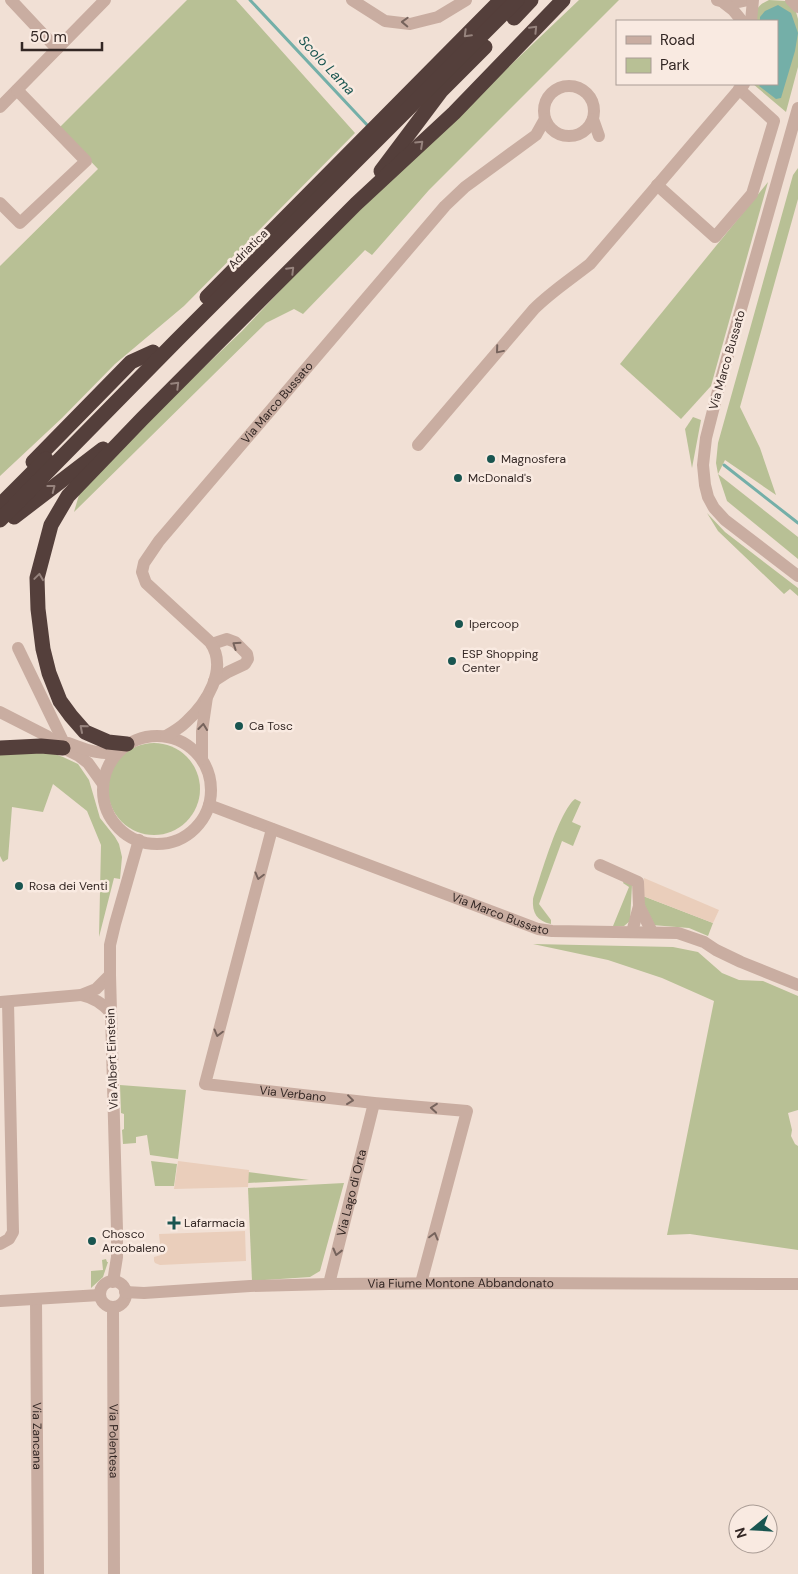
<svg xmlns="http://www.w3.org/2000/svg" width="798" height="1574" font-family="'DM Sans',sans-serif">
<rect width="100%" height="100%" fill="#f1e0d5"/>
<g fill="#b8c095">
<path d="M187,0h49l119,133 -171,173 -69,58 -53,54 -62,58v-210l98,-97 -39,-41z"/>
<path d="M579,0h40l-190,190 -57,65 -7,-5 -62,64 -9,-5 -28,14 -192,189 7,-24 35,-37 126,-120 70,-74 149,-145z"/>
<path d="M769,0l17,1 10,11 2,7v48l-12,45 -33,-28h24v-63h-21c-1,-12 2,-16 13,-21z"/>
<path d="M798,168v31l-58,208 20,41 16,47 -51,-35 -7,14 80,63v22l-71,-58 -9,-27 -2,-11 2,-20 75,-268z"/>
<path d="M768,182l-57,204 -30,33 -61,-55z"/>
<path d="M693,417l8,3 -9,48 -7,-39z"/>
<path d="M707,513l18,19 73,56v8l-8,-7 -6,5 -66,-63z"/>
<circle cx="154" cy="789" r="46"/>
<path d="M49,752l14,5 15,7 11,16 11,38 15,19 4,7 3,13 -2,22 -6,-1 -15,59 2,-92 -14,-34 -34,-27 -10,28 -31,-5 -4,52 -5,3 -3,-6v-103z"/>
<path d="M575,799l6,3 -9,20 9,4 -8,20 -11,-5 -23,63 12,16v4c-14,-3 -19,-11 -18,-25 7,-21 26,-88 42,-100z"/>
<path d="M624,881l8,4 -2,36 -6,5h-11l16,-39 -6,-4z"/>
<path d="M643,896l70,27 -5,13 -19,-8 -37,-3 -7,-14z"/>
<path d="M533,944l140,3 25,5 24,21 17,7 24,1 35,15v114l-10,3 4,17 -1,6 4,8 3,2v104l-108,-16 -23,1 47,-234 -52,-23 -54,-18z"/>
<path d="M120,1085l66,5 -8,69 -28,-4 -3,-20 -11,2v6l-13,1 -1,-14 2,-1v-15l-3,-1z"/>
<path d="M151,1161l26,3 -3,22h-19z"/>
<path d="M248,1172l61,8 -61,3z"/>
<path d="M344,1183l-24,88 -10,6 -58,4 -4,-93z"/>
<path d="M106,1259l1,3h1l-5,15 -12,11v-17l12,-1 -1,-10z"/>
</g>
<g fill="#eacebb">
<path d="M644,878l75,32 -6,13 -70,-27z"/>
<path d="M178,1161l71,9 -1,17 -74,2z"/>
<path d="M245,1231l1,30 -86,4 -5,-2 -1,-2v-4l7,-2 -2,-21z"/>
</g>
<path fill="#74afa8" d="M778,5l13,8 7,20 -3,18 -14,47 -5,1 -17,-13 2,-2h16v-63h-17v-4l5,-6z"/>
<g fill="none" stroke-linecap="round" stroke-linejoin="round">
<g stroke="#74afa8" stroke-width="3">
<path d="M250,0l119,127"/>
<path d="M724,465l74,58"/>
</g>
<g stroke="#c9ada1" stroke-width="12">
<path d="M11,0l46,49"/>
<path d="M352,0l33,21 25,3 28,-7 28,-17"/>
<path d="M717,0c11,4 20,3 31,0"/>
<path d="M791,0l7,7"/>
<path d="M724,3l9,7 9,11"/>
<path d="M751,21l2,-21"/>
<circle cx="569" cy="111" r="25"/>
<path d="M0,107l105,-107"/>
<path d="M798,108l-78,275 -14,55 -3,27 2,20 3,12 6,11 11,12 73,56"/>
<path d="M593,119l6,17"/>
<path d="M657,185l58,52 37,-43 22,-73 -35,-32"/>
<path d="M0,203l20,20 66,-62 -69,-71"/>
<path d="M418,445l116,-136c17,-17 37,-30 56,-45l154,-180"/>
<path d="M212,644l15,-5 8,3 12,12 1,5 -3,5 -17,8 -14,9"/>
<path d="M18,648l45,93"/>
<path d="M0,712l47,24 16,12 16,8 9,7 15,21"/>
<circle cx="157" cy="790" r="54"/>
<path id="s1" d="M166,736c7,-4 14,-8 20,-14 20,-18 43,-53 24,-80l-64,-59 -4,-11 2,-9 15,-22 286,-335 20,-19 71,-52 9,-16"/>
<path d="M68,743c20,7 27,11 48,10"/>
<path d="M202,759v-28l5,-34"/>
<path id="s2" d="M209,805l329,124 14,2 126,2 26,9 12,8 25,12 57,23"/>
<path id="s3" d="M272,829l-67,255 169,19 93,8 -46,172"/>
<path d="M600,865l38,17 1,24 -7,26"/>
<path d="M639,906l13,26"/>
<path d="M81,995c13,3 21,8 30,18"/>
<path d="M0,1002l81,-7 15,-6 14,-14"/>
<path d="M0,1244l9,-5 4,-7 -5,-230"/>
<circle cx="113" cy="1294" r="13"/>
<path d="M113,1282l4,-25v-27l-7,-255v-30l5,-21 24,-84"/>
<path id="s4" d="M329,1284l45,-181"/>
<path id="s5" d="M125,1292l19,1 106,-7 79,-2 147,-1 322,1"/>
<path id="s6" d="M36,1300l2,274"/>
<path d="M0,1301l100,-6"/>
<path id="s7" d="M113,1307l1,267"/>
</g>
<g stroke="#543f3b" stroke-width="15">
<path d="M514,18l17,-18"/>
<path d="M381,171l60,-80 44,-44"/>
<path d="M207,297l294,-297"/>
<path d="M33,462l98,-100 22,-10"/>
<path d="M0,505l46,-46"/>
<path d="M14,517l89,-68"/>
<path d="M0,520l176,-179 341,-341"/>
<path d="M127,744l-19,-2 -23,-10 -14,-16 -11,-15 -11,-28 -6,-24 -5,-40 -1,-31 14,-53 17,-29 74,-77 214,-215 98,-91 109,-113"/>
<path d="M0,748l41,-2 22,2"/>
</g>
</g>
<defs><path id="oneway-chevron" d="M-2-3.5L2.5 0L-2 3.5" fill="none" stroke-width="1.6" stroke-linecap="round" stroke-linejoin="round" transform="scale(1.25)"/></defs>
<g stroke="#76635c">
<use href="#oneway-chevron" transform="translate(405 22) rotate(-178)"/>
<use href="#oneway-chevron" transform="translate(499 350) rotate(130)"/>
<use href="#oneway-chevron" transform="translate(236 645) rotate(-146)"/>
<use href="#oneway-chevron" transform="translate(203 727) rotate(-83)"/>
<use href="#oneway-chevron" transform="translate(259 876) rotate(105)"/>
<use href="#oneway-chevron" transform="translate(218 1033) rotate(105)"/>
<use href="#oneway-chevron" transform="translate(350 1100) rotate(7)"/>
<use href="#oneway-chevron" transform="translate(434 1108) rotate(-175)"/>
<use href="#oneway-chevron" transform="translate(434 1236) rotate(-75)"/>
<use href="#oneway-chevron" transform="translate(337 1252) rotate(104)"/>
</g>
<g stroke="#96837d">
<use href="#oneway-chevron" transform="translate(534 29) rotate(-46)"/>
<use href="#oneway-chevron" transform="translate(467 34) rotate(135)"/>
<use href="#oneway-chevron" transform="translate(420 144) rotate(-43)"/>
<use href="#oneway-chevron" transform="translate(291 270) rotate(-45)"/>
<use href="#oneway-chevron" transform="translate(176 385) rotate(-45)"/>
<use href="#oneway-chevron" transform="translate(52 488) rotate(-38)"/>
<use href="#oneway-chevron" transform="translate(39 577) rotate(-82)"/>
<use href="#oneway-chevron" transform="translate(83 728) rotate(-139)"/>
</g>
<g fill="#195550" stroke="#f9eae1" stroke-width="2">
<circle cx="491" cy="459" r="5"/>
<circle cx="458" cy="478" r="5"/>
<circle cx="459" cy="624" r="5"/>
<circle cx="452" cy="661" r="5"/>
<circle cx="239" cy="726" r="5"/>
<circle cx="19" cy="886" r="5"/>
<path d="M171.5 1215.5h5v5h5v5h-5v5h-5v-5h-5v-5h5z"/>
<circle cx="92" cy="1241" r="5"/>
</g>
<g text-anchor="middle" stroke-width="5" stroke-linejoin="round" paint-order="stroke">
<g font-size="12" fill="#332724" stroke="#f9eae1">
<text transform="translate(248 249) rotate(-45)" y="4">Adriatica</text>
<text transform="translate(727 360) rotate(-74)" y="4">Via Marco Bussato</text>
<text dy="4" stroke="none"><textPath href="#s1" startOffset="432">Via Marco Bussato</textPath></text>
<text dy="4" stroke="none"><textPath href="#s2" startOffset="311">Via Marco Bussato</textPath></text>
<text transform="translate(112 1059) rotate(-92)" y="4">Via Albert Einstein</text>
<text dy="4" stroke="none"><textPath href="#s3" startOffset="352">Via Verbano</textPath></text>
<text dy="4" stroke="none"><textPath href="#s4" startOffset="94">Via Lago di Orta</textPath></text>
<text dy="4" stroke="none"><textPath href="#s5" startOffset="336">Via Fiume Montone Abbandonato</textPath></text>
<text dy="4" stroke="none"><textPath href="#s6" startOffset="136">Via Zancana</textPath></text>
<text dy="4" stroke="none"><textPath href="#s7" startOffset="134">Via Polentesa</textPath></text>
</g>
<g font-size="12" fill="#332724" stroke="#f9eae1" text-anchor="start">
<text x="501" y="463">Magnosfera</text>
<text x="468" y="482">McDonald's</text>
<text x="469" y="628">Ipercoop</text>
<text x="462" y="658">ESP Shopping<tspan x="462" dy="14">Center</tspan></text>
<text x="249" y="730">Ca Tosc</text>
<text x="29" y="890">Rosa dei Venti</text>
<text x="184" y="1227">Lafarmacia</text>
<text x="102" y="1238">Chosco<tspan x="102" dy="14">Arcobaleno</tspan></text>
</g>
<g font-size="14" font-style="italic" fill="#195550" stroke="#f9eae1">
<text transform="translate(327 65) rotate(47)" y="5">Scolo Lama</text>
</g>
</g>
<rect x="616" y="20" width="162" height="65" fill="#f9eae1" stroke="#aa9c95"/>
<rect x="626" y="36" width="25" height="8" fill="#c9ada1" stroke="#aa9c95"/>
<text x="660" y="45" font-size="15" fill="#332724">Road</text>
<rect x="626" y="58" width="25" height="15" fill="#b8c095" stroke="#aa9c95"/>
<text x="660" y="70" font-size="15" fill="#332724">Park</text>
<g transform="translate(753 1529) rotate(252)"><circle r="24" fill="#f9eae1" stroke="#aa9c95"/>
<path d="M0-4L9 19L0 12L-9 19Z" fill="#195550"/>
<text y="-8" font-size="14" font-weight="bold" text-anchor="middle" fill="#332724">N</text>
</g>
<path d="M22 42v8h80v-8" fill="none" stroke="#332724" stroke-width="2.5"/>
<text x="30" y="42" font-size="15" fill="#332724" stroke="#f9eae1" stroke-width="4" paint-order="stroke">50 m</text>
</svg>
